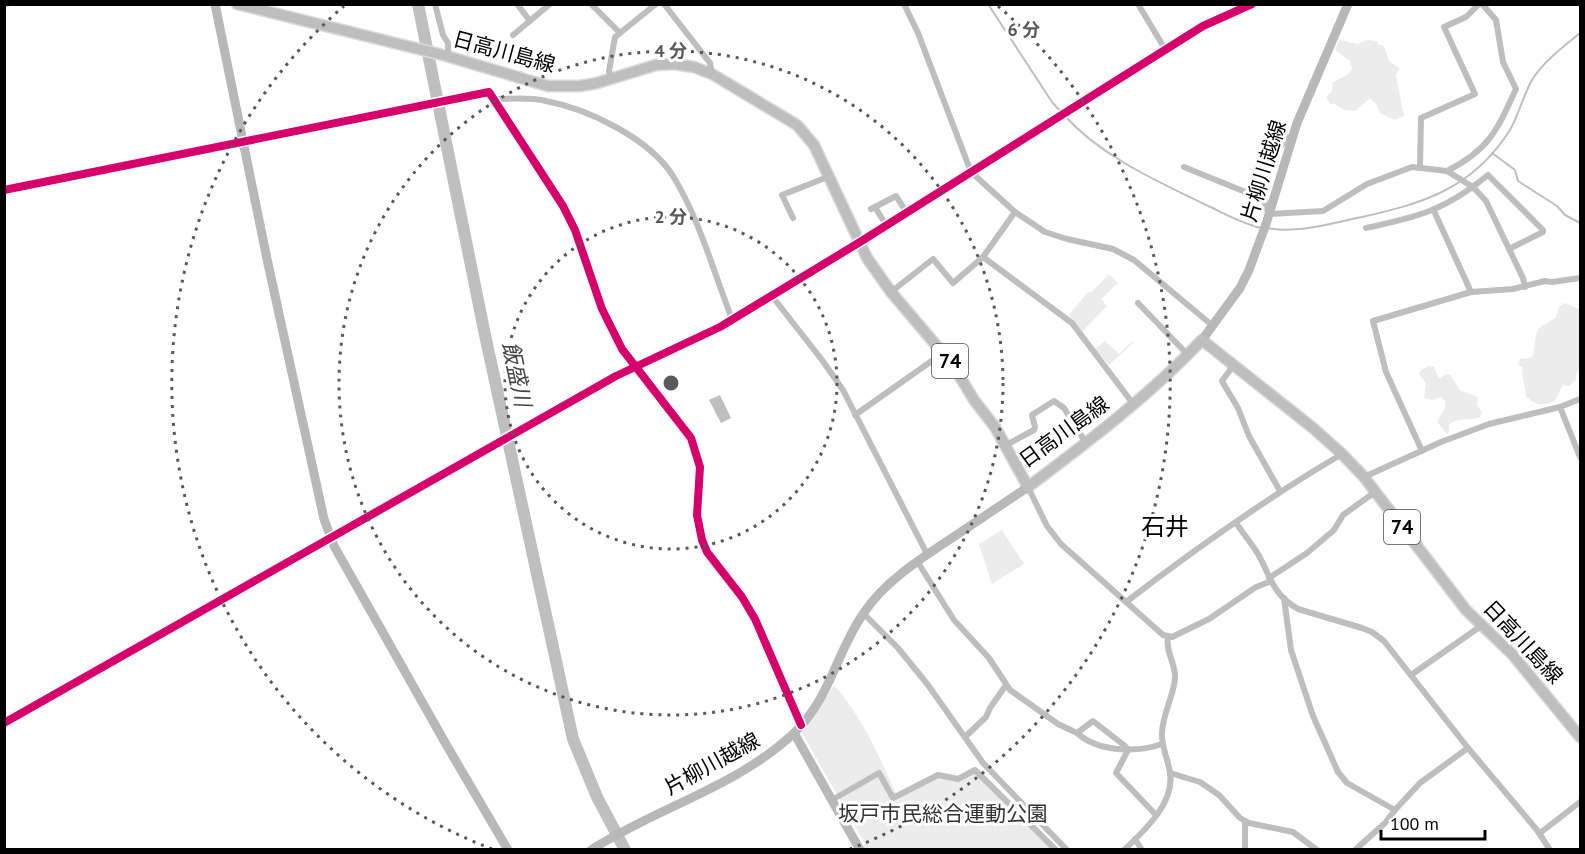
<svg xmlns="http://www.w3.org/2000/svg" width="1585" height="854" font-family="'PT Sans','Noto Sans JP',sans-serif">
<rect width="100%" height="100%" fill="#fff"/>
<g fill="#ececec">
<path d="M1339,40l19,4 8,-4 11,1 2,4 5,1 5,15 10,7 -3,8 8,40 -10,4 -14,-7 -4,-9 -6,-6 -15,13 -11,-1 -9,-6h-5l-4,-7 6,-6 1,-9 14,-7 5,-6 -2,-8 -15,-11z"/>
<path d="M1109,274l9,9 -17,16 6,7 -25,26 -13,-17 19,-23h4z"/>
<path d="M1565,303l13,6 2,-1v59l-4,7v6l-7,6 -6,-1 -8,16c-13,5 -19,5 -29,-5 0,-9 -6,-21 -3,-28l-5,-4 3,-6h9l3,-2 3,-21 3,-7 16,-10 5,-12z"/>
<path d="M1105,341l14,13 14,-13 1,1 -25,23 -14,-16z"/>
<path d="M1429,366l5,1 5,11 8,-4 4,2 9,14 18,7 -1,8 5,8 -2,4c-10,5 -22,-1 -31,8v7l-2,2 -9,-11c0,-9 10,-12 7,-22l-4,-4 -9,3 -8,-2 2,-15 -7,-9 2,-4z"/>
<path d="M1002,530l22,34 -32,20 -13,-40z"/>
<path d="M834,685c29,33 46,73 64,113l40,-21 20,4 17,-9 78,77h-198l10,-5 -64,-113 14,-16z"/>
</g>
<path fill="#bfbfbf" d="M720,395l11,23 -10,5 -12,-23z"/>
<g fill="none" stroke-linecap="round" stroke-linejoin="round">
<g stroke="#bfbfbf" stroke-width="2">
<path d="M988,4l64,98 9,10"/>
<path d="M1065,116c37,41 92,65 141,89 18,8 36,19 56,23"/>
<path d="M1492,153l23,17 3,11 39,25 8,9 15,8"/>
<path d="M1267,228c32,6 64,-5 95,-11 63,-14 111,-29 148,-87 9,-16 13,-34 22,-50 11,-18 32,-34 48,-47"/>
</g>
<path stroke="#bfbfbf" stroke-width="12" d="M418,4l67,331 88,404 24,58 28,53"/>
<defs>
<path id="primary" d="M237,4l206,51 105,31h32l17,-3 59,-18 18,-1 20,3 18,7 85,51 17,20 53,113 24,34 62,73 21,35 21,27 33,60c61,-46 121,-91 174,-147l111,88 29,26 22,23 102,133 46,44 68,83"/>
</defs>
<use href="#primary" stroke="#dbdbdb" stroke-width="13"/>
<g stroke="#bebebe" stroke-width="6">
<path d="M435,4l8,31 5,8v14"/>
<path d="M517,4l13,17"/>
<path d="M591,4l29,29"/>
<path d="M664,4l46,59 2,11"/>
<path d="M904,4l14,29 53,139 44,40 30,20 22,7 46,10 21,11 79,66"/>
<path d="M1138,4l27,45"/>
<path d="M4,5l3,-1"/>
<path d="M513,35l37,-31"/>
<path d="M611,78l-2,-7 6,-34 41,-33"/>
<path d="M495,99c17,0 35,-2 51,2 42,8 103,37 127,75 26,42 41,97 59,143"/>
<path d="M1292,136c-8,4 -11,10 -17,18 -12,18 -16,40 -6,60l54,-3 44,-27 45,-17 35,4 26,16 13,14 37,77 2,9"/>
<path d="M1184,167l81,33"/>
<path d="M1420,167l1,-49 54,-24 -31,-67 22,-10 13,-13"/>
<path d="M1447,171c42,-21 50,-41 69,-82l-13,-27 -7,-42 -14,-16"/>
<path d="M4,190l485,-98 74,114 12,24 27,79 20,40 69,89 9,29 -3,48 5,25 5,12 35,45 13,22 46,106"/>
<path d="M875,207l11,18"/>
<path d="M871,209l25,-13 11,17"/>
<path d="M1434,211l37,81"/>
<path d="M1015,212l-32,45 89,66 62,82"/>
<path d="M793,218l-11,-23 48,-19"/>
<path d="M1366,228c52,-11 80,-18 122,-53l55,55v2l-34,17"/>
<path d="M891,292l42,-33 20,24 30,-26"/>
<path d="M772,296l50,64 21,30 84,164"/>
<path d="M1138,303l50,52"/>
<path d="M1233,366l-11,15 1,2 15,25 11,28 31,55"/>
<path d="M1560,407l20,50"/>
<path d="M855,415l88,-62"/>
<path d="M1006,445l28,-15 1,-3 -3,-12 22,-14 10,7 22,35"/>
<path d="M1422,451l-36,-79 -13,-51 98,-29 42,-3 32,-8 7,1 28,-4"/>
<path d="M1364,477l77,-35 48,-18 71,-17 20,-8"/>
<path d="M1028,487l19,39 14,18 102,91 9,2 37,-18 47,-32 13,-5"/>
<path d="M1236,523c7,10 15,20 22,31 13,23 14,40 40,55l64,19 10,4 12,9 84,107 69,82 13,20"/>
<path d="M917,561l37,59 35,38 21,32 48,34 19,9 16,-12 32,25 3,4 -12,23 40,42"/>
<path d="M1269,578l38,-25 27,-23 9,-15 32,-23"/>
<path d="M1284,598l7,52 22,66 25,56 9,11 48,27"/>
<path d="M1126,602c69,-53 141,-104 216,-148"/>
<path d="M863,613l35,35 30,37 55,78 84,87"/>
<path d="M1411,675l70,-49"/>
<path d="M1077,733c21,19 60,20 85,11"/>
<path d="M965,737l21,-20 4,-9 16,-23"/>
<path d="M1170,773l30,9 19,13 21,23 9,5 44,9 24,18"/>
<path d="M832,800l47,-27 14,25 45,-23 20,4 17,-9 81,80"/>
<path d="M1540,833l40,-31"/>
<path d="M1135,839l7,11"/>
<path d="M1124,850c20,-19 51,-47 46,-77 -2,-15 -9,-26 -8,-41 1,-19 12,-37 13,-54 1,-14 -10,-27 -7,-41"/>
<path d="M1245,850v-29"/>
<path d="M1355,850l30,-27 10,-13 25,-27 48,-35"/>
</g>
<g stroke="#b8b8b8" stroke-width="9">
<path d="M215,4l52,255 57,260 10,27 113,200 61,104"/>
<path d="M1202,340l38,-52 9,-18 17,-46 31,-101 51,-119"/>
<path d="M4,723l612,-347 104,-49 140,-85 343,-216 49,-22"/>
<path d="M794,733l66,117"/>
<path d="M591,850c65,-42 143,-62 201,-115 39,-37 43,-80 71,-121 21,-32 57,-55 89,-76 25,-17 51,-34 76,-51"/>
</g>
<use href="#primary" stroke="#bebebe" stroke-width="10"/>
<defs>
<g id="cycleway">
<path d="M4,190l485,-98 74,114 12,24 27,79 20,40 69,89 9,29 -3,48 5,25 5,12 35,45 13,22 46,106"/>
<path d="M4,723l612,-347 104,-49 140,-85 343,-216 49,-22"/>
</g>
</defs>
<use href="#cycleway" stroke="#fff" stroke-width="11"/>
<use href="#cycleway" stroke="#d6006c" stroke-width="8"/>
</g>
<g fill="none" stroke="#595959" stroke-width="3" stroke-dasharray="3 6">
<circle cx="671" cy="383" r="166"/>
<circle cx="671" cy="383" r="332"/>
<path d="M492 849A499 499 0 0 1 344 6M998 6A499 499 0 0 1 850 849"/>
</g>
<g text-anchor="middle" stroke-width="6" stroke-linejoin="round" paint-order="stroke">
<g fill="#fff" stroke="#4c4c4c" stroke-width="1.5">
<rect x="932" y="344" width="36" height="34" rx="4.5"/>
<rect x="1384" y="510" width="36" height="34" rx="4.5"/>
</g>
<g font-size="20" font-weight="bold" fill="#000">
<text x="950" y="368">74</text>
<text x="1402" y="534">74</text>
</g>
<g font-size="21" fill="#000" stroke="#fff">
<text transform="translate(504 52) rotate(15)" y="7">日高川島線</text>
<text transform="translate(1264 171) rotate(-73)" y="7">片柳川越線</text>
<text transform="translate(1064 432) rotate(-36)" y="7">日高川島線</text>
<text transform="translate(1523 642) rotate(47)" y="7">日高川島線</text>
<text transform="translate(712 764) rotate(-29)" y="7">片柳川越線</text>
</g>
<g font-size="21" fill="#333" stroke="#fff">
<text x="943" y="821">坂戸市民総合運動公園</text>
</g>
<g font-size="22" font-style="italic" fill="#444" stroke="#fff">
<text transform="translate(517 374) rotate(78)" y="8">飯盛川</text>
</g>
<g font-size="24" fill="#000" stroke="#fff">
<text x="1165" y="535">石井</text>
</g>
</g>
<circle cx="671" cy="383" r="9" fill="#595959" stroke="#fff" stroke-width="3"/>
<g font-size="18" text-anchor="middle" font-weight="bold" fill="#595959" stroke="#fff" stroke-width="6" stroke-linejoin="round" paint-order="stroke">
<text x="1024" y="36">6 分</text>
<text x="671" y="57">4 分</text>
<text x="671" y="223">2 分</text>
</g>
<rect width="1585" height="854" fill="none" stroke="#000000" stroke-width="12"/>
<path d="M1381 830v9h104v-9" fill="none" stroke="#000000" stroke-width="3"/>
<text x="1390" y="830" font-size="18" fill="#000000" stroke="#ffffff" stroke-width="4.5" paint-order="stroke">100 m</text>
</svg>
